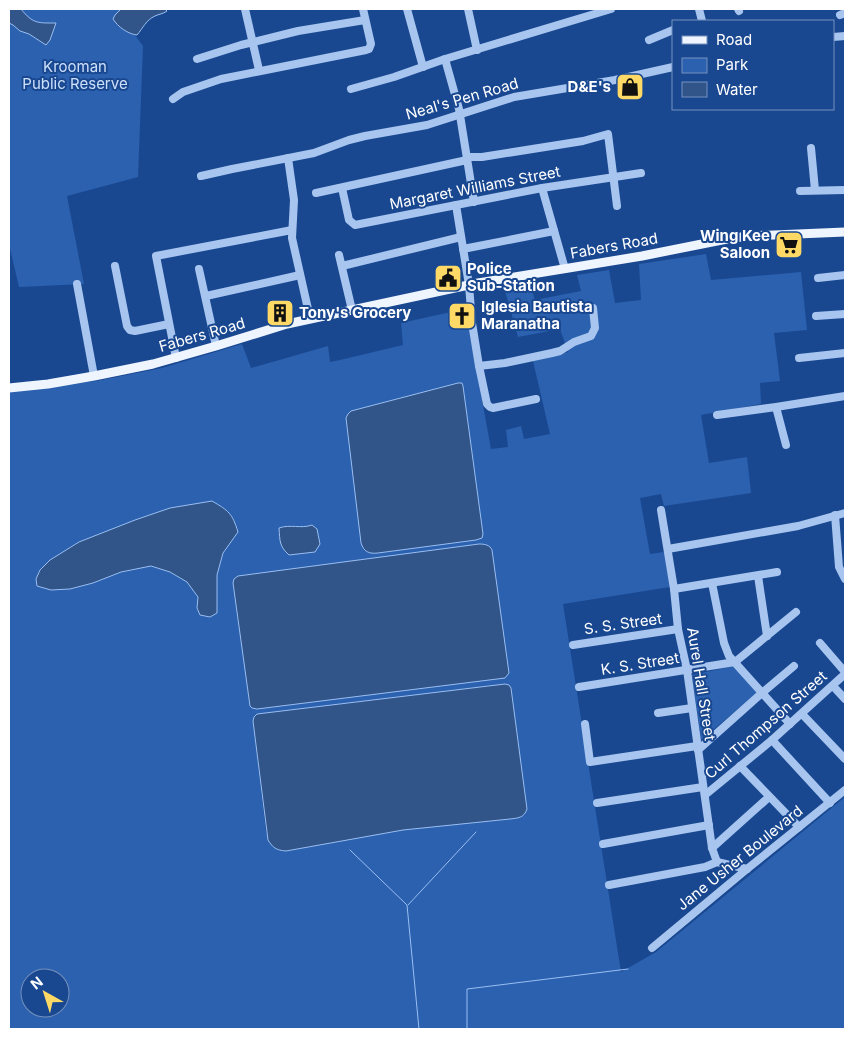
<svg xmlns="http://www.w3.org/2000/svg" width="854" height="1038" font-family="Inter,sans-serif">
<rect width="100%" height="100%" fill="#194891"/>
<g fill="#2b61af" fill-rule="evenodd">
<path d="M21,9h100l-3,3 25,34 -5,131 -71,19 17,88 -65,3 -10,-43v-225z"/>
<path d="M706,254l5,26 90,-8 6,58 -33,3 6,48 -20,2 1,21 -60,11 8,48 38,-6 4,36 -87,13 -3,-12 -21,4 10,56 14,-2 6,35 -107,17 58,368 35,-20 189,-155v232h-836v-639l87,-9 66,-13 80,-24 9,24 77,-22 2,16 10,-2 63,-15 -2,-22 50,-11 4,18 14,-2 22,121 17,-2 -2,-17 15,-4 3,13 26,-5 -17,-73 35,-9 -8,-23 -42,8 -14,-50 25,-5 6,18 46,-9 -4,-16 32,-5 6,33 26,-3 -2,-36zM458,383h4l1,3 20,148 -1,4 -6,2 -98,13 -27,-142zM212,501l26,31 -15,21 -6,22v38l-7,4 -10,-2 -3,-7 1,-11 -11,-15 -17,-10 -19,-6 -30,6 -28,11 -23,6 -19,1 -15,-11 4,-9 10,-10 29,-18 56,-22 35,-12zM295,526l10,2 -5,25 -10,2 -7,-28zM479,544l13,6 17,123 -6,5 -246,31 -5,-1 -2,-2 -17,-123 1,-4 4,-3zM505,684l4,1 2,3 16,121 -9,9 -115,12 -117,21 -8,-1 -12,-18 -13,-111 1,-4 3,-3zM30,978h30v30h-30z"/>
<path d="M734,666l23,27 -56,47 -9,-65z"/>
</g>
<g fill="#315489" stroke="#9abff2">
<path d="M9,9h12c12,15 17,14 35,14l-6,17 -4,5 -17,-11 -9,-3 -7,-6 -4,-2z"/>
<path d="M121,9h44l2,2c-4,3 -8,3 -12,5 -9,4 -12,12 -18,19 -9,-1 -19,-8 -24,-16l2,-4z"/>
<path d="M458,383h4l1,3 20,148 -1,4 -6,2 -98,13c-9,1 -14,-1 -17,-10l-15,-125 2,-4 3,-3z"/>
<path d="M212,501c17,10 20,12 26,31l-15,21 -6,22v38l-7,4 -10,-2 -3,-7 1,-11 -11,-15 -17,-10 -19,-6 -30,6 -28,11 -23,6 -19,1 -14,-4 -1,-7 4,-9 10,-10 29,-18 56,-22 35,-12z"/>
<path d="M312,525l5,4 3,15 -5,8 -26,3c-10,-9 -9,-14 -10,-27 11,-4 22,1 33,-3z"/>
<path d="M479,544c6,0 11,1 13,6l17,123 -4,5 -248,31 -5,-1 -2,-2 -17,-123 1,-4 4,-3z"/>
<path d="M505,684l4,1 2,3 16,121c-3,9 -9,9 -17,10l-107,11 -117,21c-10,-1 -13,-3 -18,-11l-15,-119 1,-4 3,-3z"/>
</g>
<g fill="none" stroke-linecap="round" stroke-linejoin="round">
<g stroke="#9abff2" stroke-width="1">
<path d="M350,850l57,55 12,124"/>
<path d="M408,905l68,-73"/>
<path d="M467,1029v-40l161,-20"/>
</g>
<g stroke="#a7c5ef" stroke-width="8">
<path d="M245,9l14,61"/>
<path d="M407,9l16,58"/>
<path d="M468,9l9,41"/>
<path d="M699,9l3,12"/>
<path d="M738,9l1,2"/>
<path d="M840,15l5,-2"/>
<path d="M833,37l12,-1"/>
<path d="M649,40l24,-10"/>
<path d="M197,59l44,-14 57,-14 67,-11"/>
<path d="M445,59l14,50 15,93"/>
<path d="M351,89l43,-12 51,-18 166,-50"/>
<path d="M173,99l10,-7 38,-13 145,-29 3,-1 2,-5 -8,-35"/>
<path d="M811,148l4,42"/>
<path d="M467,157h15l101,-16 25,-7 9,72"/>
<path d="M288,158l6,42 -2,38 18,80"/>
<path d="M201,176l31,-7 82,-16 35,-13 16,-4 62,-11 87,-28 101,-17 58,-13"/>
<path d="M342,188l7,32 6,5 187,-37 99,-15"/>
<path d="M542,188l23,81"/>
<path d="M800,191l45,-1"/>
<path d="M316,193l151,-33"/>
<path d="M456,205l13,80 3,38 7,43 8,38 3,3 3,1 43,-9"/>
<path d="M463,249l91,-18"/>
<path d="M339,255l13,55"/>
<path d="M115,266l12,60 3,4 5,1 34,-7"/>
<path d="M342,266l119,-29"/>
<path d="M199,269l17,77"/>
<path d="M818,278l27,-3"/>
<path d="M77,284l17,92"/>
<path d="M206,296l94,-21"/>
<path d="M816,316l29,-2"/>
<path d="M176,358l-20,-102 136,-26"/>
<path d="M799,358l46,-5"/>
<path d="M479,366l26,-3 47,-10 8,-2 14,-9 17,-6 4,-8 -2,-20"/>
<path d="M776,407l10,38"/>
<path d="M717,415l59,-8 69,-11"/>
<path d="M661,510l13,79 4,40 9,41 25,178 5,14"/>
<path d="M835,515l4,52 6,12"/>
<path d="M668,549l130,-23 47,-13"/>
<path d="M758,576l9,60"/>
<path d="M712,583l12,60 5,13 61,68"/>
<path d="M674,589l103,-17"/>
<path d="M820,643l25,29"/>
<path d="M573,645l105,-16"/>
<path d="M833,686l12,13"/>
<path d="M579,687l156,-25 61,-50"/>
<path d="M658,713l34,-5"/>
<path d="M802,714l43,45"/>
<path d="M585,724l5,38 107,-16"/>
<path d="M772,740l58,63"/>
<path d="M698,750l64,-57 32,-27"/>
<path d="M740,766l59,61"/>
<path d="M705,795l67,-55 73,-66"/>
<path d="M597,803l106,-16"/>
<path d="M603,844l106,-19"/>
<path d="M712,848l57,-51"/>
<path d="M717,862l30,7"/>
<path d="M609,885l96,-18 12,-5"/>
<path d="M652,948l95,-79 98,-79"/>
</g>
<path stroke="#eff5ff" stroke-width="9" d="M9,388l39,-4 46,-8 59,-12 63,-18 71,-22 191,-41 164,-27 85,-17 21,-3 97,-4"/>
</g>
<defs>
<symbol id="shop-square" viewBox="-11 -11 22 22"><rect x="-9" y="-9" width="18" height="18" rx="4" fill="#ffd965" stroke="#194891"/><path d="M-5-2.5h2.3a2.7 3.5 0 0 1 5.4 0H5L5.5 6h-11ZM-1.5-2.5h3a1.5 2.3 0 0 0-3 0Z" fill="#111"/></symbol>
<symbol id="supermarket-square" viewBox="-11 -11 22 22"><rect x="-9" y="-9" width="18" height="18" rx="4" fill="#ffd965" stroke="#194891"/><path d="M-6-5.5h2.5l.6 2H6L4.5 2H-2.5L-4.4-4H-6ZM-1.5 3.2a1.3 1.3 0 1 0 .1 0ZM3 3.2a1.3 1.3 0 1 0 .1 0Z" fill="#111"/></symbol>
<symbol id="civic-square" viewBox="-11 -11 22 22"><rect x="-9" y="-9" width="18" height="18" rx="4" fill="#ffd965" stroke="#194891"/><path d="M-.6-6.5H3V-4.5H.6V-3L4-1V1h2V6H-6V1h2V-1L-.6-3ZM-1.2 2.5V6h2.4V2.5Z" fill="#111"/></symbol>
<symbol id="building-square" viewBox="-11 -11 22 22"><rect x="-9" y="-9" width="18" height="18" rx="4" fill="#ffd965" stroke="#194891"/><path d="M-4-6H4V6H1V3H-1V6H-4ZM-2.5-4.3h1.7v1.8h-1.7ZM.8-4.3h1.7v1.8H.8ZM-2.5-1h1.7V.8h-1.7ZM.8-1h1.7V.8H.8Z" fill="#111"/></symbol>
<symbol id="church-square" viewBox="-11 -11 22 22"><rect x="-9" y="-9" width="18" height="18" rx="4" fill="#ffd965" stroke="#194891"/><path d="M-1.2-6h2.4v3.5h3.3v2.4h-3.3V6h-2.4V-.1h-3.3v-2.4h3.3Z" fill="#111"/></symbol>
</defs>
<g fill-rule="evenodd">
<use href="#shop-square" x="614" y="71" width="32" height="32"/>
<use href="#supermarket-square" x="773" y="229" width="32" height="32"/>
<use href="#civic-square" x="432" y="262" width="32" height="32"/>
<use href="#building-square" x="264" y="297" width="32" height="32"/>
<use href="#church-square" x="446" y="300" width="32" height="32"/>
</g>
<g text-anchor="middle" stroke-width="4" stroke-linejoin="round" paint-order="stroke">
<g font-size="15" fill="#cde0fb" stroke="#194891">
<text x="75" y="72">Krooman<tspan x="75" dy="17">Public Reserve</tspan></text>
</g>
<g font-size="15" font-weight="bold" fill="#fff" stroke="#194891" text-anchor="start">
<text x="611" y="92" text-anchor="end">D&amp;E's</text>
<text x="770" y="241" text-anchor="end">Wing Kee<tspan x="770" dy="17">Saloon</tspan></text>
<text x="467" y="274">Police<tspan x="467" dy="17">Sub-Station</tspan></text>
<text x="481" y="312">Iglesia Bautista<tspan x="481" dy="17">Maranatha</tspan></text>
<text x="299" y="318">Tony's Grocery</text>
</g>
<g font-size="15" fill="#fff" stroke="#194891">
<text transform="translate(462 99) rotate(-16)" y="5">Neal's Pen Road</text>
<text transform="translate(475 188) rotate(-11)" y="5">Margaret Williams Street</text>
<text transform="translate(614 246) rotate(-10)" y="5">Fabers Road</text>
<text transform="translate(202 335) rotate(-16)" y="5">Fabers Road</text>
<text transform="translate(623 624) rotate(-8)" y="5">S. S. Street</text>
<text transform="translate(640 664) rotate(-9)" y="5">K. S. Street</text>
<text transform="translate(701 684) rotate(81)" y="5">Aurel Hall Street</text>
<text transform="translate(766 725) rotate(-41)" y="5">Curl Thompson Street</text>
<text transform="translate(740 858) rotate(-39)" y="5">Jane Usher Boulevard</text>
</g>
</g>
<rect width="854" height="1038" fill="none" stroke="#ffffff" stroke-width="20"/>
<rect x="672" y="20" width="162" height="90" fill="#194891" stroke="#7591bd"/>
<rect x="682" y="36" width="25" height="8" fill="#eff5ff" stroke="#7591bd"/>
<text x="716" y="45" font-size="15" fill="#ffffff">Road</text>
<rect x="682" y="58" width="25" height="15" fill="#2b61af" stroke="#7591bd"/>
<text x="716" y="70" font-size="15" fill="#ffffff">Park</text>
<rect x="682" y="82" width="25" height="15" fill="#315489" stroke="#7591bd"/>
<text x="716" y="95" font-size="15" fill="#ffffff">Water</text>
<g transform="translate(45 993) rotate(321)"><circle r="24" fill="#194891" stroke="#7591bd"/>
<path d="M0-4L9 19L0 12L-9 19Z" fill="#ffd965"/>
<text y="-8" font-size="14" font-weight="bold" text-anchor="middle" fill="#ffffff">N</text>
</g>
</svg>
